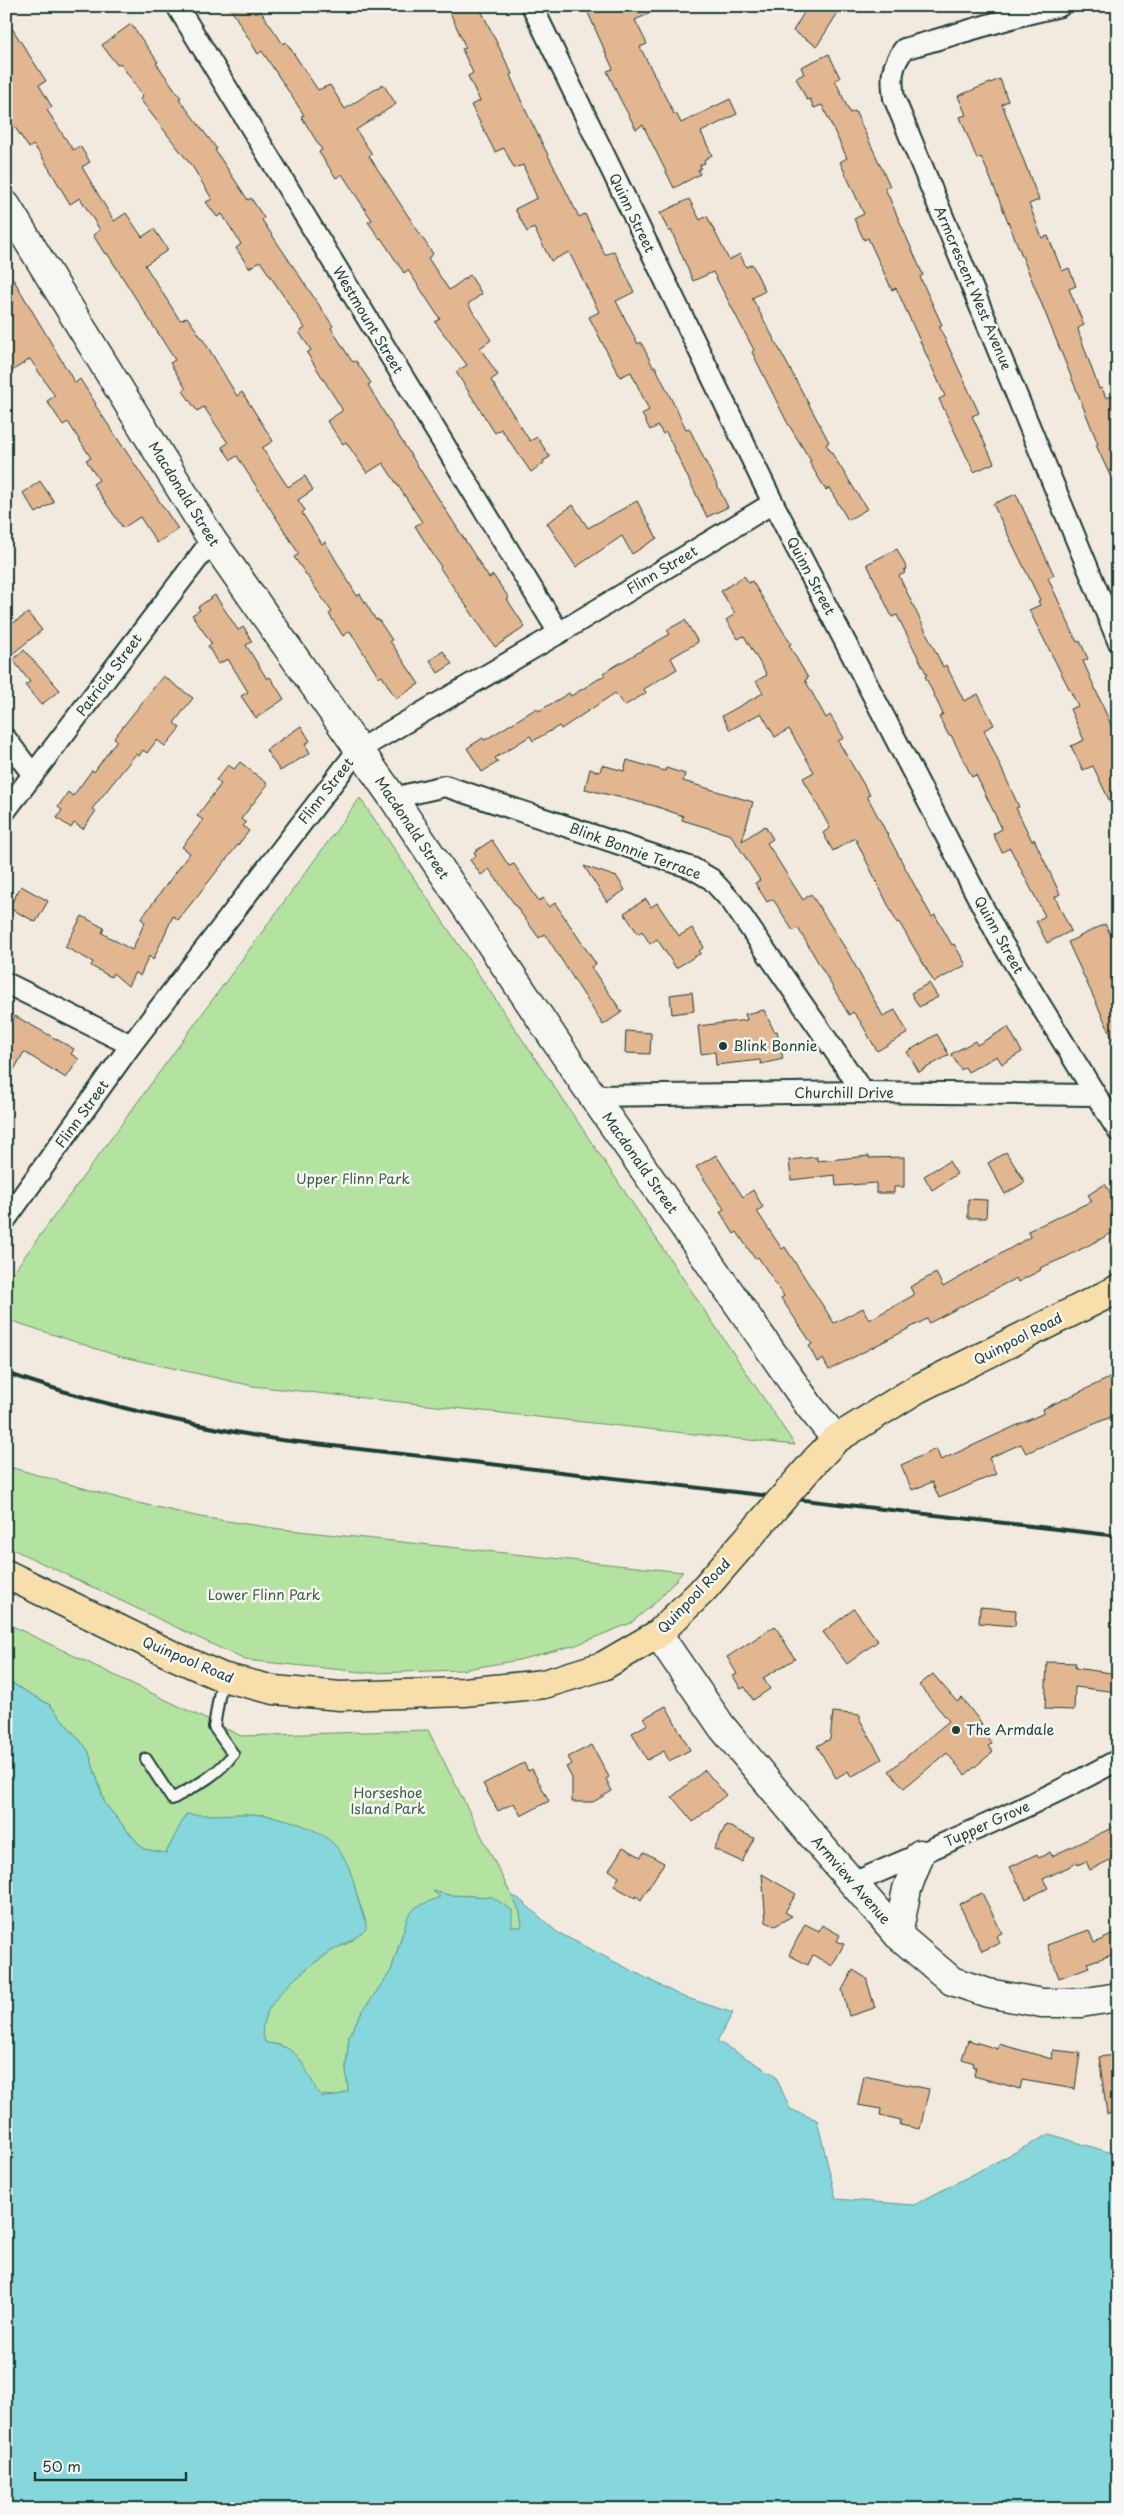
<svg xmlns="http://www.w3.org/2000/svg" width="1124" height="2515" font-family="'Playpen Sans',sans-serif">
<rect width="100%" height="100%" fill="#f2e9df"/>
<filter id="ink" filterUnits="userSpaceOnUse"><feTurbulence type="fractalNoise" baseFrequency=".02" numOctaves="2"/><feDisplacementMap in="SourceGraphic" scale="10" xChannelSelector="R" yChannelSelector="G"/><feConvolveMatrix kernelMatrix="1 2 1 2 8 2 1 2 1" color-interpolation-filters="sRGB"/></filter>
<g filter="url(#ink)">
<g fill="#b4e2a0" stroke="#6a906a">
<path d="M360,798l435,647 -542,-59 -135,-30 -112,-37v-37z"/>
<path d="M6,1466l119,34 75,17 80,12 403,43 -26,29 -26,22 -55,22 -57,15 -58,10 -89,3 -127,-13 -239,-114z"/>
<path d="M6,1623l235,113 187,-6 92,182 3,15 -11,1 -20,-31 -43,-2 -15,-3 7,5 -33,19 -17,55 -31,44 -11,21 -3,32 2,23 -11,5 -17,-1 -39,-50 -15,-2c-20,-34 44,-78 69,-94 5,-3 12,-5 17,-8 5,-4 10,-13 14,-19l-23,-66c-18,-25 -50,-36 -80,-41 -25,-3 -52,2 -77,0l-20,38 -23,-4 -38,-45 -17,-54 -38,-45 -44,-25z"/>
</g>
<path fill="#86d7dc" stroke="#5d9999" d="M6,1680l44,25 38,45 17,54 38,45 23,4 20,-39c25,3 51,-2 76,1 27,3 66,16 80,39 13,20 14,47 24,69v6c-9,9 -19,13 -29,19 -26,15 -90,62 -71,95 29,3 33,13 46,38 3,6 5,12 11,16l14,-1 11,-5 -2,-23 3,-32 11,-21 31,-44 17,-55 8,-9 24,-10 -7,-6 16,4 43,2 20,13v17h10l-2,-15 -8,-16 6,2 39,34 124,64 52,17 -16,28 58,34 15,34 27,11 19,79 78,6 136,-71 68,21v354h-1112z"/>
<g fill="#e1b691" stroke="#1f3d34">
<path d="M229,6h28l26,38 3,-2 32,48 12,-5 15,24 38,-25 13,20 -40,26 16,24 -3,2 64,98 -5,4 21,32 21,-15 12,19 -14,10 23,36 -11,8 18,27 -7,5 39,61 7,-4 13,20 -7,4 1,2 -13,9 -30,-43 -6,4 -39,-61 11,-7 -32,-43 5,-3 -32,-49 -4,3 -23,-35 -1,1 -12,-17 4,-2 -30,-46 -6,4 -17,-26 3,-2 -21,-34 3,-1 -42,-64 -4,3z"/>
<path d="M447,6h32l33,68 -2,1 13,30 56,112 6,-3 20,41 9,-4 9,17 11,24 -18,9 22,43 3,-2 12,25 2,-1 31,63 3,-1 39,79 -21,10 -41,-85 -3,2 -5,-8 -8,4 -8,-16 7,-4 -18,-38 -11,5 -31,-60 10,-5 -30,-60 -18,9 -17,-33 -7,4 -12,-23 22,-11 -14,-33 -9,3 -10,-20 -9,4 -24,-47 9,-4 -12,-25 5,-3 -11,-24 4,-1z"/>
<path d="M585,6h81l-31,14 12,24 -7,3 34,67 2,-1 5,10 49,-24 7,15 -36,18 11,23 -8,5 1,3 -5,2 1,3 -3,2 2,4 -26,14 -31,-63 -7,4 -17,-32 -12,-26 6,-2z"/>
<path d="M808,6h34l-25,40 -24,-15z"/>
<path d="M6,19l40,62 -7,4 13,22 -5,3 26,40 7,-4 10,16 -8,5 32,54 12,-8 16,24 12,-8 14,21 -23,15 34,54 3,1 5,-3 19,27 31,52 5,-4 31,49 -11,7 26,39 17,-11 8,14 -15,10 7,10 -3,3 20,31 3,-2 32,54 3,-2 16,26 2,-1 14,21 -2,1 29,43 -23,15 -14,-23 -3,2 -29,-47 -7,5 -14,-22 3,-2 -38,-55 5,-3 -62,-98 -6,4 -9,-13 6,-4 -24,-36 -7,4 -14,-20 3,-2 -16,-26 5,-3 -68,-107 -2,1 -12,-19 7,-5 -20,-32 -10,6 -29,-49 -8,-10 -4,3 -23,-34z"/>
<path d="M131,24l27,38 -2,1 25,35 -2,1 38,50 -2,1 33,50 3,-2 13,20 -2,2 71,106 -2,2 20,32 3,2 2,-1 15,22 -3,2 18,31 103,162 4,-3 16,23 -2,1 18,28 -30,20 -55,-79 1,-1 -26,-41 7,-4 -39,-59 -16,10 -21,-31 -3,2 -16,-23 15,-10v-2l-35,-56 4,-3 -12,-18 6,-4 -45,-67 -11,7 -13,-20 5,-4 -19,-30 -5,3 -11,-15 6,-3 -18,-30 -54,-70 3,-3 -23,-33 -3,2 -15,-20z"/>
<path d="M829,54l11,24 -5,2 15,33 5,-2 35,75 -5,2 38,87 -3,2 22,48 -3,1 40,87 -7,3 22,47 -20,9 -35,-73 6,-3 -49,-108 -4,2 -24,-52 -4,2 -10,-21 10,-5 -24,-52 7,-4 -25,-53 -8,3 -4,-9 -3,1 -11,-22 8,-4 -3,-7z"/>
<path d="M1000,79l8,22 -6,3 37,96 -10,4 13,34 6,-2 14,35 7,-3 7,18 -7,3 15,36 -6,3 1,5 20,56 3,-1 4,10 12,-4v99l-22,-48 2,-1 -34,-85 -77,-189 -6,-13 -4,2 -17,-42 6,-2 -8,-19z"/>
<path d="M689,199l11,21 7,-4 22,44 11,-6 6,13 6,-3 13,27 -13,7 77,144 -3,2 41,65 -19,11 -19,-32 -3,2 -17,-28 2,-1 -24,-39 -35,-70 2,-2 -41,-78 -20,9 -22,-51 -2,2 -9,-19z"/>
<path d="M6,267l69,116 5,-4 16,25 -1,1 83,124 -21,14 -17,-26 -17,11 -30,-44 6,-4 -13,-20 5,-2 -23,-36 -5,3 -16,-24 8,-5 -25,-37 -24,16z"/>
<path d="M40,481l14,21 -18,11 -13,-20z"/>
<path d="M1016,494l38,81 -6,3 29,64 3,-1 8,18 -5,2 35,80v78l-25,-53 -10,4 -12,-24 13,-6 -14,-31 8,-3 -49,-96 11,-5 -2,-4 2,-1 -47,-96z"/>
<path d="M637,501l20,37 -25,16 -10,-18 -46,31 -29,-44 26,-18 15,23z"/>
<path d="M897,549l10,20 -3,1 1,3 -6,3 44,91 3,-2 18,36 14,-7 16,31 -10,5 35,77 -3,1 16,33 2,-2 26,55 -5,3 16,34 -24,12 -11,-22 9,-5 -35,-68 -8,4 -9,-18 9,-5 -26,-54 -4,2 -21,-42 -2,1 -10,-19 4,-3 -18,-38 2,-1 -30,-60 -5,2 -25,-53z"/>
<path d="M744,576l5,7 3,-2 39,63 -2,1 19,33 -3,2 21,38 4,-3 14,23 -6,3 32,54 -3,1 50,94 15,27 3,-2 17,30 2,-1 12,21 -32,17 -35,-60 -2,1 -42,-85 -22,13 -10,-18 7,-5 -27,-50 11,-6 -25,-43 -14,8 -14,-24 -31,17 -8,-14 41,-23 -7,-12 11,-6 -23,-39 -6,3 -12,-19 9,-6 -14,-23z"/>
<path d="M215,595l23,35 6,-3 8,15 -6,3 21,34 3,-2 14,22 -28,19 -15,-22 7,-4 -20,-33 -10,5 -10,-18 4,-2 -20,-29 8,-5 -2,-3z"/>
<path d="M28,613l14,17 -36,29v-31z"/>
<path d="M685,620l13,22 -27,16 6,11 -33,20 2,4 -22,13 -9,-13 -54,36 -2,-3 -26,15 -3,-5 -35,22 3,4 -16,10 -15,-24 16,-10 2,2 52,-32 2,3 30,-18 2,3 34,-21 -2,-2 67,-39 -3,-4z"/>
<path d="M24,650l36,40 -19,15 -16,-20 5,-3 -17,-22z"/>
<path d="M443,651l9,13 -14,9 -8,-13z"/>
<path d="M163,676l30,22 -19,25 6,5 -15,18 -8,-6 -10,13 -4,-3 -4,6 -3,-2 -44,55 4,2 -13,18 -9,-6 -3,5 -14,-10 5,-8 -4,-3 10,-15 5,4 19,-26 2,2 23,-32 -3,-2z"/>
<path d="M301,726l9,15 -5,3 5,9 -30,18 -14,-21z"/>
<path d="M627,760l38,11 1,-3 19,6 -2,7 70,21 -11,39 23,-15 8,13 -6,4 36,57 8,-6 36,57 36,65 12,-6 13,23 -31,18 -17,-30 -7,-9 -4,3 -51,-87 -5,3 -20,-32 -6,3 -12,-19 5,-3 -29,-45 -49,-15 1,-4 -28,-10 -70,-17 5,-20 10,3 2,-7 22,6z"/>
<path d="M240,762l28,22 -27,35 5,4 -3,3 6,5 -71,89 -5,-4 -20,44 -4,-4 -9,20 -5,-4 -7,14 -15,-13 -2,4 -20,-11 2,-4 -28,-15 17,-31 22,12 -2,5 30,17 13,-28 -4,-3 49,-66 -8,-6 21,-27 -6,-4 24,-32 -5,-4 12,-15 6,4z"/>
<path d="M492,840l17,26 5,-2 25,37 4,-3 6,9 6,-4 41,61 -5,3 31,45 -19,13 -58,-91 -6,4 -50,-69 -8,6 -11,-15 6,-4 -2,-4z"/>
<path d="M584,866l33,11 8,13 -18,12z"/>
<path d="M21,886l27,15 -12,21 -27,-14z"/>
<path d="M646,899l5,8 6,-4 22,33 13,-8 12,19 -5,4 2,2 -25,15 -19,-29 -7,5 -8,-13 -4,3 -14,-21z"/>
<path d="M1105,924l13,25v101l-50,-108z"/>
<path d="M929,983l9,14 -19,10 -8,-14z"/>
<path d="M692,992l2,19 -22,3 -2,-19z"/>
<path d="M764,1010l10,21h3l6,28 -22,5 -1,-4 -44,5 -1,-13 -14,2 -3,-28 49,-6 -2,-6z"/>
<path d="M15,1016l59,33 -3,5 8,5 -13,19 -42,-26 -18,32v-52z"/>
<path d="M1008,1027l14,25 -20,12 -5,-8 -29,16 -3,-5 -4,3 -10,-16 24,-13 2,4z"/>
<path d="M626,1031l25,2 -1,21 -25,-1z"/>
<path d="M937,1034l12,21 -30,17 -12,-20z"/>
<path d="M1006,1152l19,30 -20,12 -17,-31z"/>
<path d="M716,1155l27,42 10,-7 10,17 -6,4 3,5 22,33 3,-2 49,76 29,-15 6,12 45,-25 -4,-8 26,-14 7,14 87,-50 -2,-6 64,-30 -4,-6 17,-11 13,21v25l-52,27 -26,11 1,2 -23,12 -2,-4 -87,45 -2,-4 -98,51 -6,-11 -6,3 -8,-16 3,-2 -31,-46 3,-2 -26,-39 -3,2 -18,-27 -3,2 -14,-22 4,-3 -28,-42z"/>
<path d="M869,1156v2l35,-1v30h-10v6h-18v-10l-40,3 -1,-11 -44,5 -2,-20 28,-3v4z"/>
<path d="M949,1161l8,13 -25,16 -8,-14z"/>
<path d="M968,1199l19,1 -1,18h-18z"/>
<path d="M1118,1374v40l-92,39 -5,-9 -32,14 7,16 -57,24 -7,-16 -20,8 -11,-25 35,-16 5,11 103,-47 -1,-4z"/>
<path d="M980,1607l36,3 -1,16 -36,-3z"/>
<path d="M854,1609l24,32 -31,23 -24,-32z"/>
<path d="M775,1626l20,33 -32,19 7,11 -17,11 -8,-13 -4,2 -8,-13 4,-2 -10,-17z"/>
<path d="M1047,1662l29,1 -1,5 43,6v18l-43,-5 -1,23 -29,-1z"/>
<path d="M933,1674l24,28 5,-4 20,26 -4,3 14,16 -4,3 5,6 -28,23 -18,-22 -43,35 -15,-17 60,-50 -30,-36z"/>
<path d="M666,1706l24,44 -21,11 -5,-10 -17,9 -15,-27 16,-9 -4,-6z"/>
<path d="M833,1712l27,3v5l22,39 -31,18 -3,-6 -12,7 -19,-32 13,-7z"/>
<path d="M592,1745l17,32 -3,2 6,12 -19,11h-21v-24l-6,-11 6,-3 -4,-7z"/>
<path d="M524,1763l4,8 4,-2 17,32 -28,15 -7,-13 -16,8 -15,-27z"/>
<path d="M705,1770l21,25 -33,27 -21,-25z"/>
<path d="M726,1825l28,13 -12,24 -28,-13z"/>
<path d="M1118,1825v31l-28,14 -4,-9 -8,4 -1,-2 -34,16 5,9 -22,11 -16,-32 27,-13 2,4 11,-6 2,4z"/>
<path d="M623,1847l18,10 3,-5 20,11 -23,37 -5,-4 -1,2 -21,-12 5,-9 -10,-7z"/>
<path d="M762,1874l34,20 -11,18 7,4 -17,10 -9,-4z"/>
<path d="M982,1893l20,40 -6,3 4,7 -18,8 -23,-47z"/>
<path d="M805,1924l14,7 3,-6 18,10 -3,6 7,3 -12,22 -19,-11 -5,10 -19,-10z"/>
<path d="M1089,1930l5,13 24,-11v21l-31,10 2,4 -30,11 -12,-33z"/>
<path d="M853,1970l13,8 9,30 -26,8 -7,-26z"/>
<path d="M968,2040l30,9 1,-5 53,15 1,-9 27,3 -5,36 -53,-9 -2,9 -46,-13 2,-9 -3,-1 1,-3 -12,-4z"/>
<path d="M1114,2055l4,29v29l-11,1 -8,-57z"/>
<path d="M864,2076l65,13 -9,40 -20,-4 1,-5 -21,-5 1,-6 -23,-4z"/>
</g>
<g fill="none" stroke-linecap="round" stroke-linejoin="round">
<defs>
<path id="lane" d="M146,1759l26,40c23,-13 45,-23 61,-45l-19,-27 8,-48"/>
<g id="street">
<path d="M177,6l382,627"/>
<path d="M532,6l241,497 226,435 119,193"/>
<path d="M1060,6l-38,9 -118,34c-13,18 -13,28 -10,49l224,543"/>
<path d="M6,739l27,36"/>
<path d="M393,798l52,-12 247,82 19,11 21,23 131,190"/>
<path d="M6,810l206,-270"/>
<path d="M6,983l125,62"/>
<path d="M593,1096l270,-4 231,3"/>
<path d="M6,1219l125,-174 227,-295 201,-117 214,-130"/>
<path d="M853,1883c90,-39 179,-76 265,-123"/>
</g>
<g id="secondary">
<path d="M6,205l206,335 181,258 190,284 227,325 26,32"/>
<path d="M658,1634l64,93 104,125 72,83 54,46 36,12 54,10h39l37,-6"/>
<path d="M898,1935l9,-46 13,-35"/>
</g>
<g id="primary">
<path d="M816,1460l20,-21 81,-50 201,-100"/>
<path d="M6,1574l166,81 50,22 52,13 66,6 124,-4 80,-8 59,-18 55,-32 44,-43 33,-38"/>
</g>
</defs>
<use href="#lane" stroke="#1f3d34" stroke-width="14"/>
<use href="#street" stroke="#1f3d34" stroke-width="24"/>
<use href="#secondary" stroke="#1f3d34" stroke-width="31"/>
<use href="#primary" stroke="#1f3d34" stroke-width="31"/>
<use href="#lane" stroke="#f6f6f2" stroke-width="10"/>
<use href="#street" stroke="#f6f6f2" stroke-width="20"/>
<use href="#secondary" stroke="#f6f6f2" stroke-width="28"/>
<use href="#primary" stroke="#f8deab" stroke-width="28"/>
<path stroke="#1f3d34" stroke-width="4" d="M6,1373c91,31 181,52 275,67l837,96"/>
<defs>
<path id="primary-bridge" d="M735,1553l81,-93"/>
</defs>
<use href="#primary-bridge" stroke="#1f3d34" stroke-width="31" stroke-linecap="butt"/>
<use href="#primary-bridge" stroke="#f8deab" stroke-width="28"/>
</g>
</g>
<g fill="#1f3d34" stroke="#f6f6f2" stroke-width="2">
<circle cx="723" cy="1046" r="5"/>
<circle cx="956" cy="1730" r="5"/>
</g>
<g text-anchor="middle" stroke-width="5" stroke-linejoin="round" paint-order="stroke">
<g font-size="14" fill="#1f3d34" stroke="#f6f6f2">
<text transform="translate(632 213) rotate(64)" y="5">Quinn Street</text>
<text transform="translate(973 288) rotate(67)" y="5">Armcrescent West Avenue</text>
<text transform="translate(368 320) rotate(59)" y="5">Westmount Street</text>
<text transform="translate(184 494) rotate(58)" y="5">Macdonald Street</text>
<text transform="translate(662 570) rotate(-31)" y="5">Flinn Street</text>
<text transform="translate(811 576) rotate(62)" y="5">Quinn Street</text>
<text transform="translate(109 675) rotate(-53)" y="5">Patricia Street</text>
<text transform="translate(326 791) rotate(-52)" y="5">Flinn Street</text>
<text transform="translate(412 828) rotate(56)" y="5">Macdonald Street</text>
<text transform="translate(635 851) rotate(20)" y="5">Blink Bonnie Terrace</text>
<text transform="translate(999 935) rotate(61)" y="5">Quinn Street</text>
<text x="844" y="1098">Churchill Drive</text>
<text transform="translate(82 1114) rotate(-54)" y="5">Flinn Street</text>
<text transform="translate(640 1163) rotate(55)" y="5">Macdonald Street</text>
<text transform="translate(1018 1339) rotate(-27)" y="5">Quinpool Road</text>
<text transform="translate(694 1596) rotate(-46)" y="5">Quinpool Road</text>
<text transform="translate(188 1660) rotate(23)" y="5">Quinpool Road</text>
<text transform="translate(987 1824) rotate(-24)" y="5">Tupper Grove</text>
<text transform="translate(851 1880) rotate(49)" y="5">Armview Avenue</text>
</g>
<g font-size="14" fill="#1f3d34" stroke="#f6f6f2" text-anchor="start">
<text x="733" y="1051">Blink Bonnie</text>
<text x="966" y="1735">The Armdale</text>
</g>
<g font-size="14" fill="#3d5e4a" stroke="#f6f6f2">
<text x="353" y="1184">Upper Flinn Park</text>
<text x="264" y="1600">Lower Flinn Park</text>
<text x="388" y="1798">Horseshoe<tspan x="388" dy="16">Island Park</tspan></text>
</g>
</g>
<rect width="1124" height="2515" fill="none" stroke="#f6f6f2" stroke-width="25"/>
<rect x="12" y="12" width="1099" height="2490" fill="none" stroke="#1f3d34" stroke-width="2" filter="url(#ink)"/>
<path d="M35 2472v8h151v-8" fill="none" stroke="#1f3d34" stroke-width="2.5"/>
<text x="42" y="2472" font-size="15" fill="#1f3d34" stroke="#f6f6f2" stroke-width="4" paint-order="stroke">50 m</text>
</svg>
